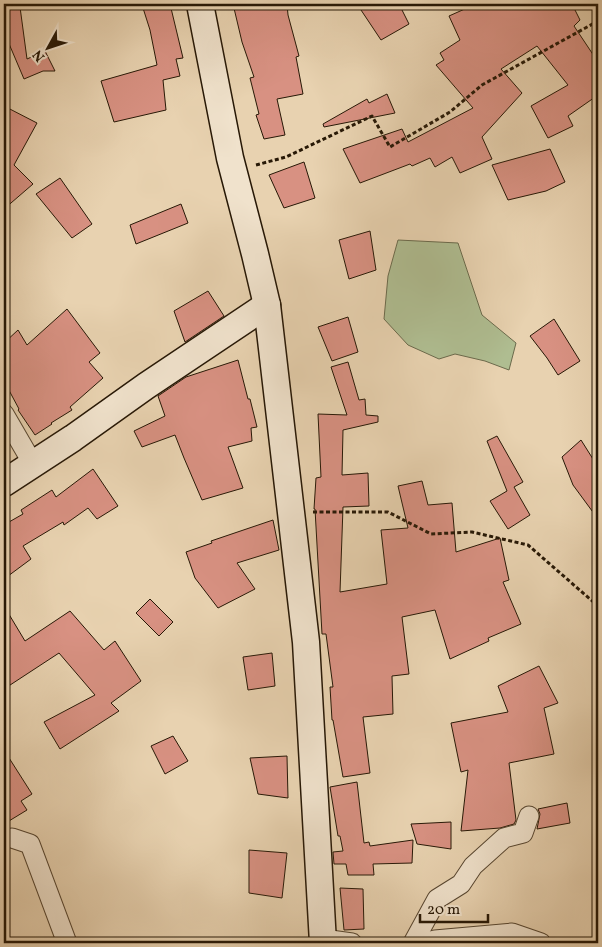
<svg xmlns="http://www.w3.org/2000/svg" width="602" height="947" font-family="Vollkorn,serif">
<rect width="100%" height="100%" fill="#e8d2b0"/>
<filter id="stains"><feTurbulence type="fractalNoise" baseFrequency=".004" numOctaves="4"/><feColorMatrix values="0 0 0 0 .2 0 0 0 0 .09 0 0 0 0 .02 0 0 0 .5 -.17"/></filter>
<radialGradient id="worn" r=".72"><stop offset=".6" stop-color="#630" stop-opacity="0"/><stop offset="1" stop-color="#630" stop-opacity=".3"/></radialGradient>
<path fill="#afbd91" stroke="#6b6a4c" d="M398,240l60,3 24,72 34,28 -7,27 -24,-9 -30,-7 -16,5 -31,-14 -24,-26 4,-43z"/>
<g fill="#d89182" stroke="#271806">
<path d="M160,4h10l13,54 -7,1 4,17 -17,4 3,30 -52,12 -13,-41 56,-16 -7,-35 -7,-22z"/>
<path d="M233,4h54l1,11 11,41 -3,1 7,37 -26,5 8,36 -21,4 -8,-24 3,-1 -9,-36 4,-1 -12,-35z"/>
<path d="M357,4h42l10,20 -28,16z"/>
<path d="M476,4h96l8,16 -6,6 24,36v33l-30,21 5,10 -25,12 -17,-32 37,-21 -31,-39 -36,23 21,24 -40,44 10,22 -32,14 -8,-16 -17,10 -5,-9 -18,8 -2,-2 -50,19 -17,-34 59,-20 6,13 65,-34 -37,-43 8,-5 -4,-7 20,-13 -11,-24z"/>
<path d="M20,7l7,52 18,-8 10,20h-12l-19,8 -20,-47v-23z"/>
<path d="M387,94l8,19 -71,14 -1,-3 44,-25 2,4z"/>
<path d="M4,106l33,17 -23,42 19,19 -29,25z"/>
<path d="M550,149l15,33 -19,9 -38,9 -16,-35z"/>
<path d="M304,162l11,36 -31,10 -15,-33z"/>
<path d="M60,178l32,46 -20,14 -36,-44z"/>
<path d="M181,204l7,19 -52,21 -6,-19z"/>
<path d="M370,231l6,39 -27,9 -10,-39z"/>
<path d="M208,291l16,25 -39,26 -11,-31z"/>
<path d="M67,309l33,44 -11,9 14,16 -33,29 2,3 -21,13 1,1 -17,11 -17,-25 1,-1 -15,-28v-38l14,-13 9,15z"/>
<path d="M348,317l10,35 -26,9 -14,-34z"/>
<path d="M554,319l26,42 -22,14 -11,-17 -17,-22z"/>
<path d="M238,360l10,39h2l7,28 -6,1 1,13 -24,6 15,41 -41,12 -18,-42 -9,-23 -33,12 -8,-16 31,-15 -7,-20 28,-19z"/>
<path d="M348,362l11,38 6,-1 1,16 12,1v6l-35,8 -1,45 26,-2 1,33 -26,1 -3,85 47,-8 -6,-54 27,-2 -10,-42 24,-5 6,24 24,-2 4,49 44,-14 9,42 -6,2 18,42 -33,14 1,3 -39,18 -15,-49 -33,7 7,57 -17,2 1,38 -30,3 7,56 -27,4 -10,-57h-1l-2,-33h3l-7,-53h-4l-7,-125h-1l2,-31 5,-1 -3,-63 29,1 -16,-48z"/>
<path d="M497,436l26,46 -9,5 16,28 -22,14 -18,-28 17,-10 -20,-50z"/>
<path d="M581,440l17,27v52l-25,-34 -11,-28z"/>
<path d="M93,469l25,37 -21,13 -9,-11 -24,17 -1,-3 -40,24 8,13 -27,20v-66l5,9 14,-8 -2,-4 31,-20 4,7z"/>
<path d="M273,520l6,30 -42,13 18,26 -37,19 -23,-30 -9,-26 26,-9 -1,-2z"/>
<path d="M150,599l23,23 -14,14 -23,-23z"/>
<path d="M4,606l21,35 45,-30 34,39 11,-9 26,40 -30,22 8,8 -59,38 -16,-27 51,-27 -36,-42 -55,36z"/>
<path d="M272,653l3,33 -27,4 -5,-33z"/>
<path d="M539,666l19,37 -14,5 10,46 -45,9 7,57 -2,4 -14,4 -39,3 7,-61 -7,2 -10,-49 57,-11 -10,-26z"/>
<path d="M173,736l15,25 -23,13 -14,-28z"/>
<path d="M4,750l28,44 -11,7 6,9 -23,14z"/>
<path d="M287,756l1,42 -30,-4 -8,-36z"/>
<path d="M357,782l7,61 5,-1 1,4 43,-6 -1,23 -39,1 1,11h-26l-2,-11h-12l-1,-12 10,-1 -3,-15h-2l-8,-49z"/>
<path d="M567,803l3,20 -33,6 3,-15 -2,-5z"/>
<path d="M451,822v27l-34,-5 -6,-20z"/>
<path d="M249,850l38,3 -5,45 -33,-5z"/>
<path d="M340,888l23,1 1,40 -20,1z"/>
</g>
<g fill="none" stroke-linecap="round" stroke-linejoin="round">
<defs>
<g id="street">
<path d="M4,414l29,50"/>
<path d="M12,838l18,6 37,99"/>
<path d="M323,939l29,4"/>
<path d="M413,943l24,-44 24,-15 12,-18 31,-28 19,-5 6,-17"/>
<path d="M422,943l13,-3 77,-7 29,10"/>
</g>
<g id="secondary">
<path d="M200,4l30,154 25,96 12,51 39,337 17,301"/>
<path d="M4,483l69,-45 73,-52 121,-81"/>
</g>
</defs>
<use href="#street" stroke="#574630" stroke-width="21"/>
<use href="#secondary" stroke="#271806" stroke-width="29"/>
<g stroke="#271806" stroke-width="3" stroke-dasharray="4 2.5" stroke-linecap="butt">
<path d="M256,165l30,-8 86,-41 18,31 60,-35 32,-27 116,-64"/>
<path d="M313,512h75l43,22 41,-2 56,13 70,61"/>
</g>
<use href="#street" stroke="#f0e2cc" stroke-width="19"/>
<use href="#secondary" stroke="#f0e2cc" stroke-width="26"/>
</g>
<rect width="602" height="947" fill="none" stroke="#e8d2b0" stroke-width="20"/>
<rect x="5" y="5" width="592" height="937" fill="none" stroke="#271806" stroke-width="2.5"/>
<rect x="10" y="10" width="582" height="927" fill="none" stroke="#271806"/>
<g transform="translate(48 48) rotate(230)" stroke="#f0e2cc" stroke-width="4" paint-order="stroke">
<path d="M0-4L9 19L0 12L-9 19Z" fill="#271806"/>
<text y="-8" font-size="14" font-weight="bold" text-anchor="middle" fill="#271806">N</text>
</g>
<path d="M420 914v8h68v-8" fill="none" stroke="#271806" stroke-width="2.5"/>
<text x="427" y="914" font-size="15" fill="#271806" stroke="#f0e2cc" stroke-width="4" paint-order="stroke">20 m</text>
<rect width="100%" height="100%" filter="url(#stains)"/>
<rect width="100%" height="100%" fill="url(#worn)"/>
</svg>
